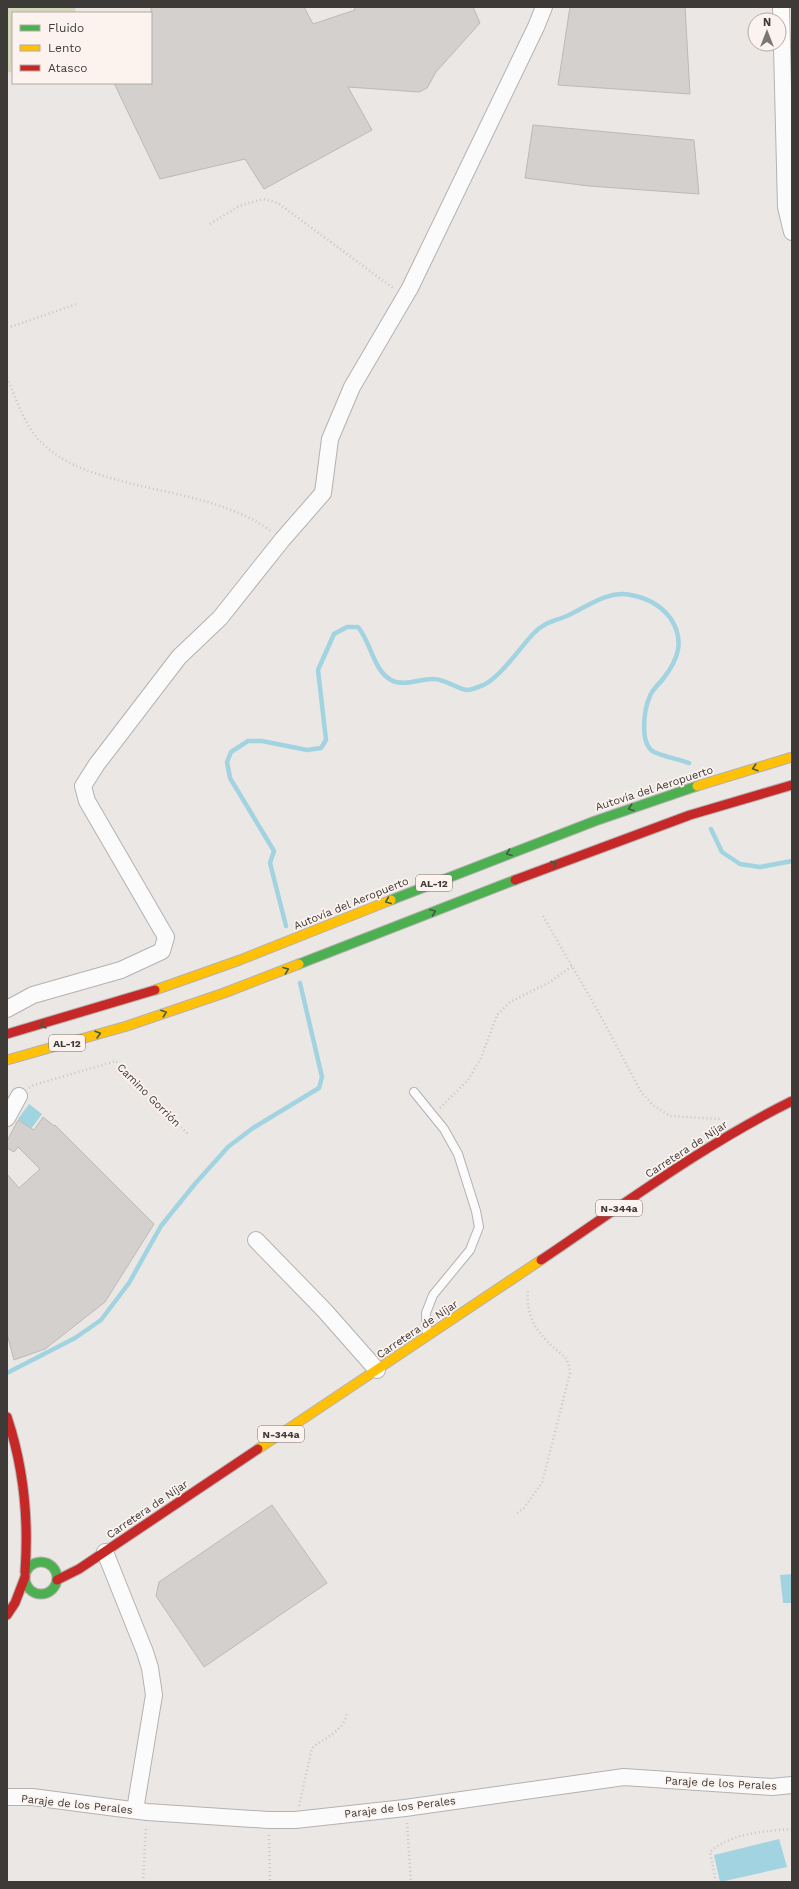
<svg xmlns="http://www.w3.org/2000/svg" width="799" height="1889" font-family="'Work Sans',sans-serif">
<rect width="100%" height="100%" fill="#ebe7e5"/>
<path fill="#d3d8bc" d="M7,7h68l1,6h-63v58l-6,2z"/>
<g fill="#a2d3e0">
<path d="M29,1104l13,10 -11,15 -13,-10z"/>
<path d="M792,1574v29h-9l-3,-28z"/>
<path d="M779,1839l8,28 -67,15 -6,-27z"/>
</g>
<g fill="none" stroke-linecap="round" stroke-linejoin="round">
<g stroke="#a2d3e0" stroke-width="4.5">
<path d="M711,829l11,23 18,12 20,3 32,-6"/>
<path d="M286,926l-16,-63 4,-12 -44,-73 -3,-16 4,-10 17,-11h14l45,9 14,-2 5,-8 -8,-70 16,-36 13,-7h11c13,15 15,43 33,53 12,7 29,-1 41,-1 13,-1 24,10 35,11 4,0 11,-3 14,-4 18,-6 40,-40 53,-53 10,-11 22,-12 35,-18 19,-9 39,-25 62,-20 16,3 30,10 40,24 14,22 7,41 -8,60 -4,5 -11,11 -13,17 -6,13 -11,48 4,56 11,5 24,7 35,11"/>
<path d="M7,1373l68,-35 26,-18 28,-37 32,-57 33,-41 34,-38 25,-19 66,-40 3,-11 -22,-94"/>
</g>
</g>
<g fill="#d3d0ce" stroke="#bcb9b7">
<path d="M151,7h153l9,17 42,-14 -1,-3h119l7,16 -44,49 -9,16 -8,4 -71,-5 24,43 -108,59 -19,-30 -85,20 -46,-96h37z"/>
<path d="M570,7h115l5,87 -132,-9z"/>
<path d="M533,125l161,15 5,54 -110,-8 -64,-8z"/>
<path d="M43,1117l11,9 1,-1 99,99 -49,78 -60,47 -31,11 -7,-26v-160l12,14 21,-19 -22,-22 -4,5 -7,-4v-7l11,-21 16,10z"/>
<path d="M272,1505l55,78 -123,84 -48,-71 3,-14z"/>
</g>
<g fill="none" stroke-linecap="round" stroke-linejoin="round">
<defs>
<path id="lane" d="M414,1092l30,37 14,25 18,57 3,16 -9,23 -37,45 -7,18 1,20"/>
<g id="street">
<path d="M781,7l5,200 6,25"/>
<path d="M7,1009l26,-14 88,-25 41,-19 4,-14 -79,-136 -4,-15 14,-22 82,-107 41,-39 62,-78 41,-47 7,-54 22,-52 58,-99 126,-261 8,-20"/>
<path d="M7,1118l12,-22"/>
<path d="M256,1240l69,71 52,59"/>
<path d="M105,1552l40,100 5,16 4,27 -19,115"/>
<path d="M7,1797h25l115,15 122,8h26l110,-12 219,-31 148,10 20,-2"/>
</g>
<g id="fast">
<path d="M391,900l204,-79 102,-35"/>
<path d="M299,964l216,-84"/>
<circle cx="41" cy="1578" r="16"/>
</g>
<g id="slow">
<path d="M697,786l95,-29"/>
<path d="M155,990l85,-30 151,-60"/>
<path d="M7,1060l120,-34 97,-33 75,-29"/>
<path d="M258,1449l283,-189"/>
</g>
<g id="jam">
<path d="M515,880l175,-65 102,-30"/>
<path d="M7,1034l148,-44"/>
<path d="M541,1260c82,-55 162,-115 251,-159"/>
<path d="M7,1417c17,51 22,101 18,155"/>
<path d="M57,1580l22,-11 179,-120"/>
<path d="M7,1615l8,-12 10,-26"/>
</g>
</defs>
<use href="#lane" stroke="#b4b1b0" stroke-width="10"/>
<use href="#street" stroke="#b4b1b0" stroke-width="18"/>
<use href="#fast" stroke="#b4b1b0" stroke-width="11"/>
<use href="#slow" stroke="#b4b1b0" stroke-width="11"/>
<use href="#jam" stroke="#b4b1b0" stroke-width="11"/>
<g stroke="#c8c6c6" stroke-width="2.5" stroke-dasharray="1 3" stroke-linecap="butt">
<path d="M210,224l29,-18 24,-7 15,4 115,85"/>
<path d="M7,328l70,-24"/>
<path d="M7,378c9,20 17,46 32,62 25,26 56,34 90,43 47,12 103,19 143,49"/>
<path d="M543,916l55,95 43,81 12,13 17,11 50,3"/>
<path d="M29,1088l5,-3 82,-24 72,73"/>
<path d="M440,1108l28,-28 13,-22 16,-43 13,-13 40,-20 22,-16"/>
<path d="M517,1513l7,-5 18,-25 28,-110c-2,-17 -6,-16 -18,-27 -17,-16 -26,-31 -24,-55"/>
<path d="M299,1806l13,-58c13,-11 30,-15 35,-34"/>
<path d="M407,1823l4,59"/>
<path d="M269,1835l1,47"/>
<path d="M143,1882l3,-56"/>
<path d="M716,1882l-6,-30c20,-19 56,-21 82,-23"/>
</g>
<use href="#lane" stroke="#fcfbfb" stroke-width="8"/>
<use href="#street" stroke="#fcfbfb" stroke-width="16"/>
<use href="#fast" stroke="#4caf50" stroke-width="9"/>
<use href="#slow" stroke="#ffc107" stroke-width="9"/>
<use href="#jam" stroke="#c62828" stroke-width="9"/>
</g>
<defs><path id="oneway-chevron" d="M-2-3.5L2.5 0L-2 3.5" fill="none" stroke-width="1.6" stroke-linecap="round" stroke-linejoin="round"/></defs>
<g stroke="#425d3f">
<use href="#oneway-chevron" transform="translate(755 768) rotate(163)"/>
<use href="#oneway-chevron" transform="translate(631 808) rotate(162)"/>
<use href="#oneway-chevron" transform="translate(509 853) rotate(159)"/>
<use href="#oneway-chevron" transform="translate(554 864) rotate(-21)"/>
<use href="#oneway-chevron" transform="translate(388 901) rotate(158)"/>
<use href="#oneway-chevron" transform="translate(433 912) rotate(-22)"/>
<use href="#oneway-chevron" transform="translate(286 970) rotate(-21)"/>
<use href="#oneway-chevron" transform="translate(164 1013) rotate(-19)"/>
<use href="#oneway-chevron" transform="translate(43 1025) rotate(165)"/>
<use href="#oneway-chevron" transform="translate(98 1034) rotate(-16)"/>
</g>
<g text-anchor="middle" stroke-width="3.5" stroke-linejoin="round" paint-order="stroke">
<g fill="#fcf3ef" stroke="#76726f" stroke-width="1">
<rect x="416" y="875" width="36" height="16" rx="3"/>
<rect x="49" y="1035" width="36" height="16" rx="3"/>
<rect x="596" y="1200" width="46" height="16" rx="3"/>
<rect x="258" y="1426" width="46" height="16" rx="3"/>
</g>
<g font-size="10" font-weight="bold" fill="#3d3a38">
<text x="434" y="887">AL-12</text>
<text x="67" y="1047">AL-12</text>
<text x="619" y="1212">N-344a</text>
<text x="281" y="1438">N-344a</text>
</g>
<g font-size="11" fill="#3d3a38" stroke="#fcf3ef">
<text transform="translate(654 788) rotate(-18)" y="4">Autovía del Aeropuerto</text>
<text transform="translate(351 903) rotate(-22)" y="4">Autovía del Aeropuerto</text>
<text transform="translate(149 1095) rotate(45)" y="4">Camino Gorrión</text>
<text transform="translate(686 1149) rotate(-33)" y="4">Carretera de Níjar</text>
<text transform="translate(417 1329) rotate(-34)" y="4">Carretera de Níjar</text>
<text transform="translate(147 1509) rotate(-34)" y="4">Carretera de Níjar</text>
<text transform="translate(721 1783) rotate(3)" y="4">Paraje de los Perales</text>
<text transform="translate(77 1804) rotate(6)" y="4">Paraje de los Perales</text>
<text transform="translate(400 1807) rotate(-7)" y="4">Paraje de los Perales</text>
</g>
</g>
<rect width="799" height="1889" fill="none" stroke="#3d3a38" stroke-width="16"/>
<rect x="12" y="12" width="140" height="72" fill="#fcf3ef" stroke="#b0a9a6"/>
<rect x="20" y="25" width="20" height="6" fill="#4caf50" stroke="#b0a9a6"/>
<text x="48" y="32" font-size="12" fill="#3d3a38">Fluido</text>
<rect x="20" y="45" width="20" height="6" fill="#ffc107" stroke="#b0a9a6"/>
<text x="48" y="52" font-size="12" fill="#3d3a38">Lento</text>
<rect x="20" y="65" width="20" height="6" fill="#c62828" stroke="#b0a9a6"/>
<text x="48" y="72" font-size="12" fill="#3d3a38">Atasco</text>
<g transform="translate(767 32)"><circle r="19" fill="#fcf3ef" stroke="#b0a9a6"/>
<path d="M0-3L7 15L0 10L-7 15Z" fill="#7a7775"/>
<text y="-6" font-size="11" font-weight="bold" text-anchor="middle" fill="#3d3a38">N</text>
</g>
</svg>
